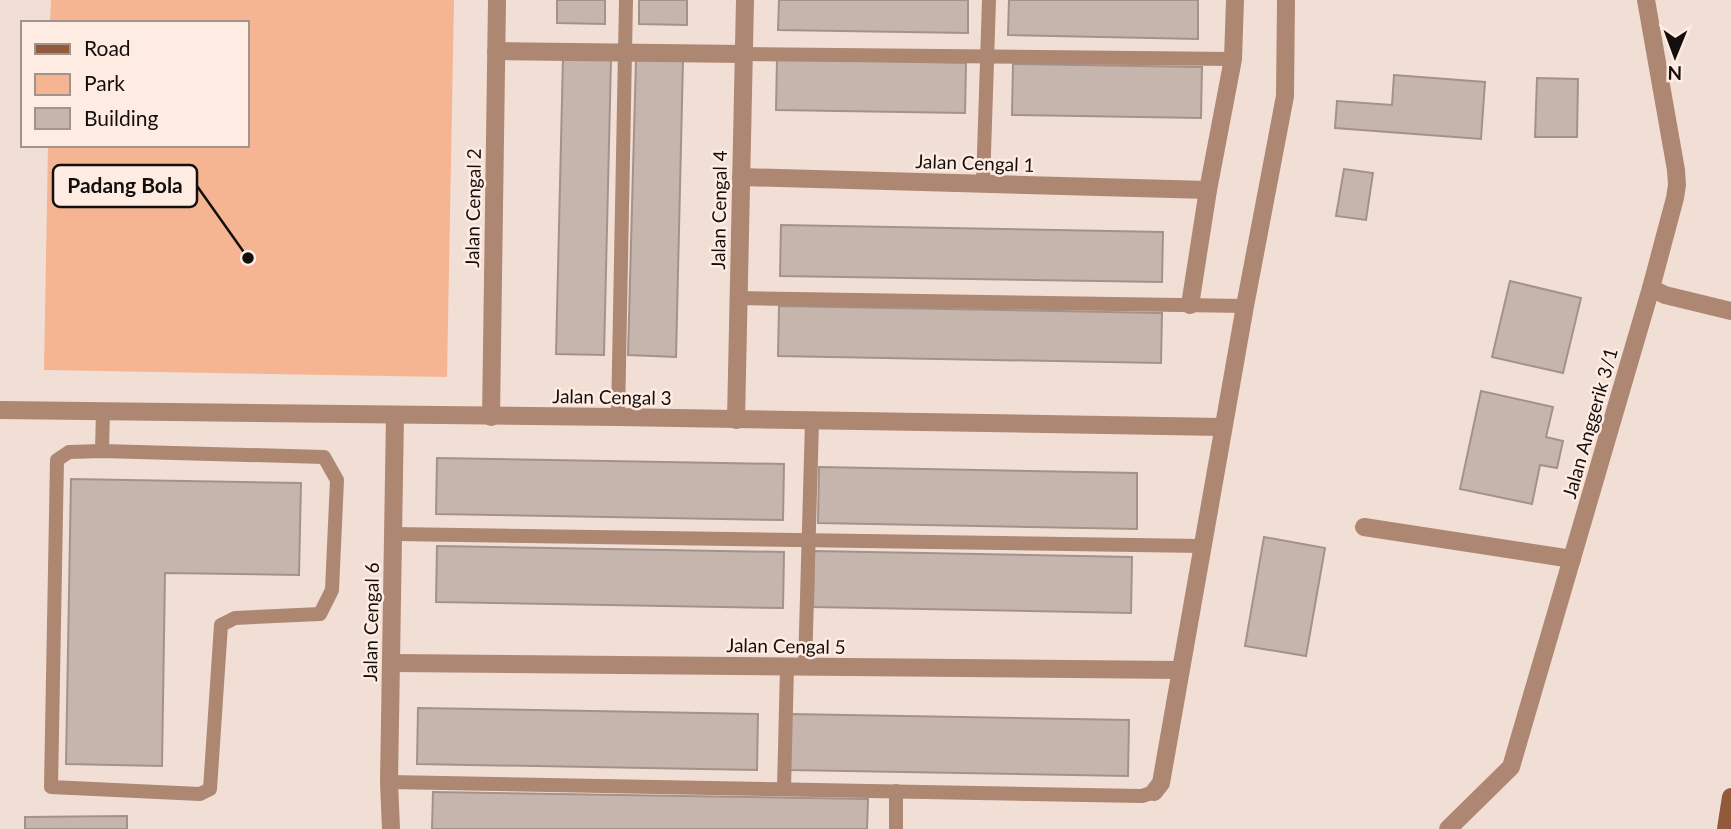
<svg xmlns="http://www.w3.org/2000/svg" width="1731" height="829" font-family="Lato,sans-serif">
<rect width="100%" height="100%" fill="#f1dfd6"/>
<path fill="#f6b592" d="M51,0h403l-7,377 -403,-7 4,-225h199v-122h-197z"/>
<g fill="#c6b5ad" stroke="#a2928a" stroke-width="2">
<path d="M557,0h48v24l-48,-1z"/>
<path d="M639,0h48v25l-48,-1z"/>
<path d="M779,0h189v33l-190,-3z"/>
<path d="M1009,0h189v39l-190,-4z"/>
<path d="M563,57l48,2 -7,296 -48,-1z"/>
<path d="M636,59l47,1 -7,297 -48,-2z"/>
<path d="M777,59l189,4 -1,50 -189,-3z"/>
<path d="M1013,64l189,3 -1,51 -189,-3z"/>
<path d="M1394,75l91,7 -4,57 -146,-11 2,-27 55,4z"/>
<path d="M1537,78l41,1 -1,58h-42z"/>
<path d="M1344,169l29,4 -7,47 -30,-4z"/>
<path d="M781,225l382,7 -1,50 -382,-6z"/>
<path d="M1510,281l71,17 -18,75 -71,-16z"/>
<path d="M779,306l383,7 -1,50 -383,-7z"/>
<path d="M1481,391l72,16 -7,30 17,4 -6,27 -17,-3 -8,39 -72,-15z"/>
<path d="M437,458l347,6 -1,56 -347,-6z"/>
<path d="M819,467l318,6v56l-319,-6z"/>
<path d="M71,479l230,4 -2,92 -134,-2 -3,193 -96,-2z"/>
<path d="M1264,537l61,11 -19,108 -61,-10z"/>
<path d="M437,546l347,6 -1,56 -347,-6z"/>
<path d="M814,551l318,6 -1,56 -318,-6z"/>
<path d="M418,708l340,6 -1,56 -340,-6z"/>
<path d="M790,714l339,6 -1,56 -339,-6z"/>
<path d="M433,792l435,7 -1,30h-435z"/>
<path d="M127,816v13h-102v-12z"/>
</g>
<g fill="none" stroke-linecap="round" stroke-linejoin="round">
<g stroke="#ae8772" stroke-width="14">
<path d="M744,54l489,5"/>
<path d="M983,184l6,-184"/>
<path d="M738,298l507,8"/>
<path d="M618,417l8,-417"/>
<path d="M102,451l222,6 13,23 -5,110 -12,24 -85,4 -14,7 -11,164 -10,5 -149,-7 6,-327 12,-8z"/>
<path d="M102,451l1,-41"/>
<path d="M394,534l808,12"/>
<path d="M805,667l7,-245"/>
<path d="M389,782l753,14 12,-4"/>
<path d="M784,789l3,-122"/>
<path d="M896,829v-38"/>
</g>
<g stroke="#ae8772" stroke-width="18">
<path d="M496,51l248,3"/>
<path d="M741,177l467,13"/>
<path d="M1651,288l14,7 66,16"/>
<path d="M1190,305l18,-115 25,-131 2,-59"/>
<path d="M0,410l618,7 605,10"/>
<path d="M491,417l6,-417"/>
<path d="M736,420l9,-420"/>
<path d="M1364,527l208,32"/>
<path d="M391,663l789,7"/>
<path d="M1154,792l7,-9 84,-477 40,-210 1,-96"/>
<path d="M391,829l-2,-47 6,-367"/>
<path d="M1448,829l63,-62 140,-479 24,-90 2,-13 -1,-15 -30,-170"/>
</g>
<path stroke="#905a3b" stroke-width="18" d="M1726,829l5,-32"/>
</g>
<g text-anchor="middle" stroke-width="5" stroke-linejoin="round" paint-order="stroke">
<g font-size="19" fill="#140f0c" stroke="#feece3">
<text transform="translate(975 163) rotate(2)" y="7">Jalan Cengal 1</text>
<text transform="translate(473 208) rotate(-89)" y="7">Jalan Cengal 2</text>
<text transform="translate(719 210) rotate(-89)" y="7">Jalan Cengal 4</text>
<text transform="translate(612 397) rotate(1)" y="7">Jalan Cengal 3</text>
<text transform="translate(1590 423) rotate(-74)" y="7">Jalan Anggerik 3/1</text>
<text transform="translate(371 622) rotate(-89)" y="7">Jalan Cengal 6</text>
<text transform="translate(786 646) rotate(1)" y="7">Jalan Cengal 5</text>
</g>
</g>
<path fill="none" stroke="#140f0c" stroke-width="2.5" d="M248 258L197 186"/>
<circle fill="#140f0c" stroke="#feece3" stroke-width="2.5" cx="248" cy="258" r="7"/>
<rect fill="#feece3" stroke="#140f0c" stroke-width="2.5" x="53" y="165" width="144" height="42" rx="7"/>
<g font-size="21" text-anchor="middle" font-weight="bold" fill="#140f0c">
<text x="125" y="193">Padang Bola</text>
</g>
<rect x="21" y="21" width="228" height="126" fill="#feece3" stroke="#a0948d" stroke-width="2"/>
<rect x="35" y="44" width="35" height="10" fill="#905a3b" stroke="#a0948d" stroke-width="2"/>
<text x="84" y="56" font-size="21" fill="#140f0c">Road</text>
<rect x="35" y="74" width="35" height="21" fill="#f6b592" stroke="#a0948d" stroke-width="2"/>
<text x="84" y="91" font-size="21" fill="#140f0c">Park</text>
<rect x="35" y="108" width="35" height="21" fill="#c6b5ad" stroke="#a0948d" stroke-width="2"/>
<text x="84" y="126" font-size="21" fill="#140f0c">Building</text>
<g transform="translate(1675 56) rotate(181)" stroke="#feece3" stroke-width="5" paint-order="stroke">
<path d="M0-5L12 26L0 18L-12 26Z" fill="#140f0c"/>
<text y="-10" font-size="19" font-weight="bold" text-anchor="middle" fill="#140f0c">N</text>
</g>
</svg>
